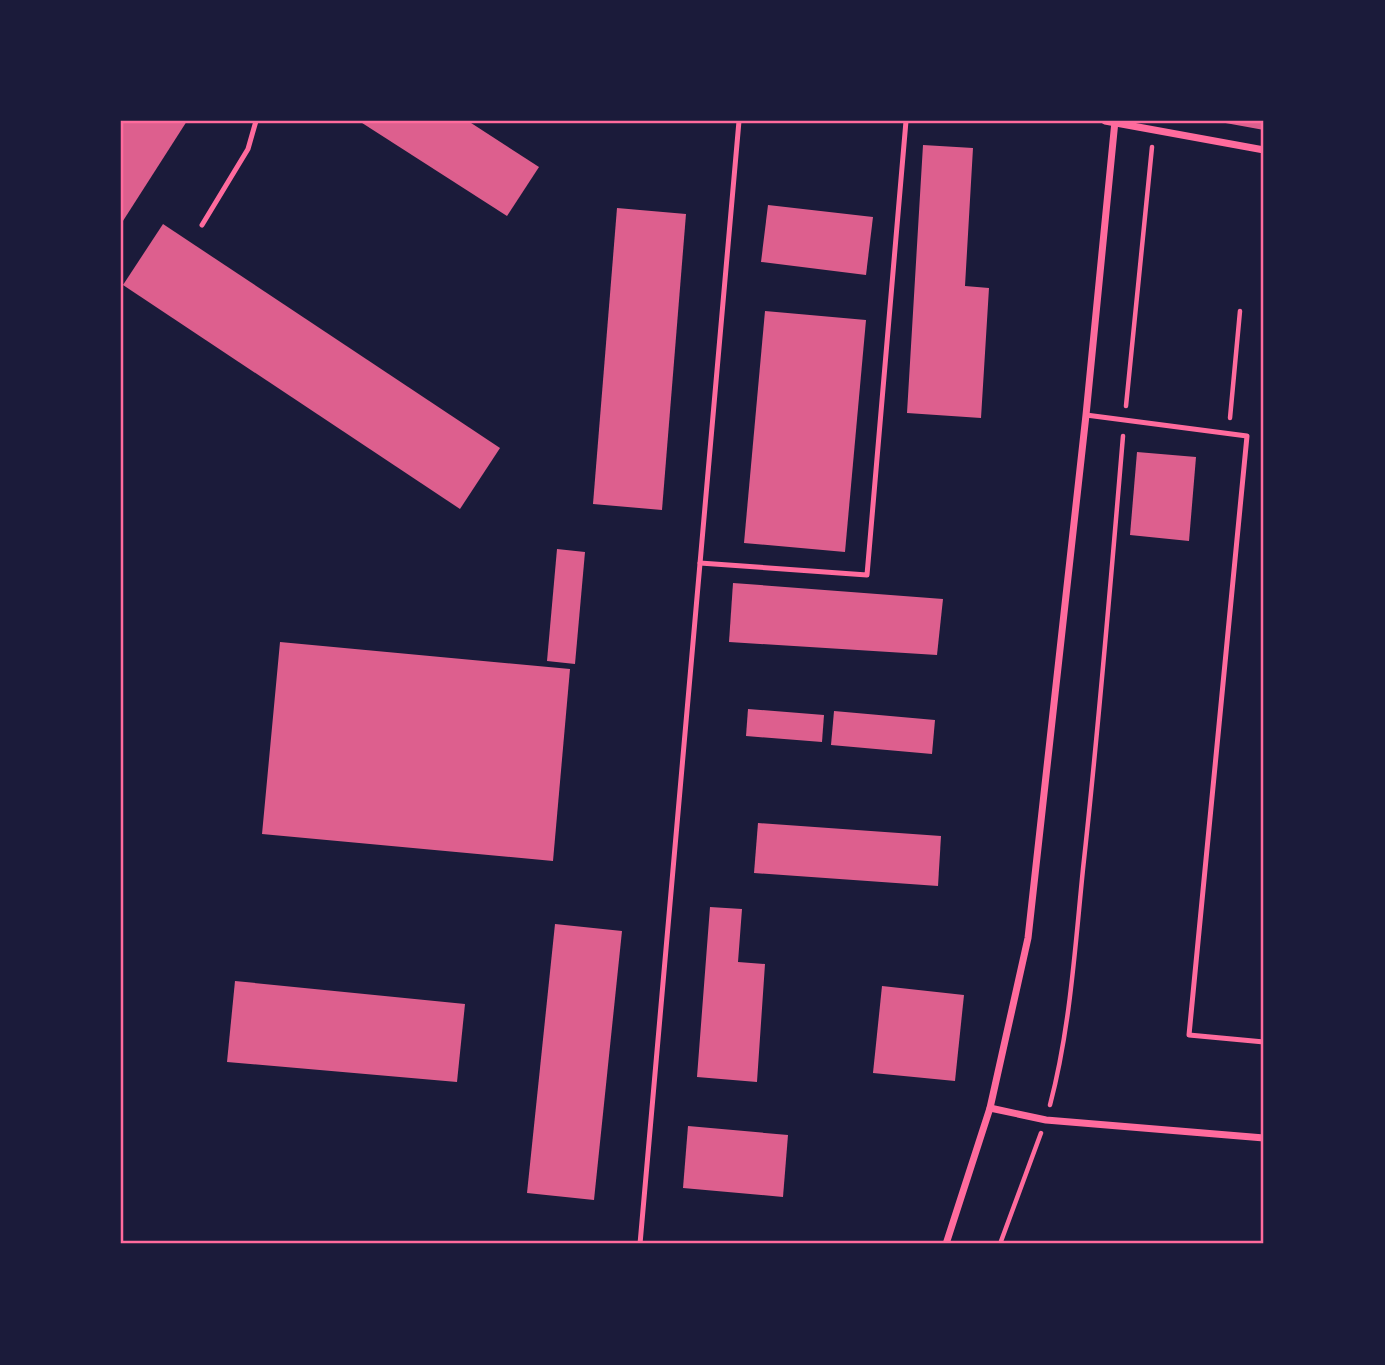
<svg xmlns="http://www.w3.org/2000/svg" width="1385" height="1365" font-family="Barlow,sans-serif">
<rect width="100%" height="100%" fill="#1b1b3a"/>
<g fill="#dd5f8e">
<path d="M121,121h66l-66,103z"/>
<path d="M359,121h109l71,46 -32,49z"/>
<path d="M1221,121h43v9l-44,-8z"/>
<path d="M923,145l50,3 -8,138 24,2 -8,130 -74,-5z"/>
<path d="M768,205l105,12 -7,58 -105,-13z"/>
<path d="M617,208l69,6 -24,296 -69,-6z"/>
<path d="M163,224l337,224 -40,61 -337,-224z"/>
<path d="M765,311l101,9 -21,232 -101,-9z"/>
<path d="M1137,452l59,5 -7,84 -59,-6z"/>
<path d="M557,549l28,3 -10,112 -28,-3z"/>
<path d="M733,583l210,16 -6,56 -208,-13z"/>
<path d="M280,642l290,27 -17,192 -291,-27z"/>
<path d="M748,709l76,6 -2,27 -76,-6z"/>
<path d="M834,711l101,9 -3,34 -101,-9z"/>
<path d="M758,823l183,13 -3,50 -184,-13z"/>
<path d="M710,907l32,2 -4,53 27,2 -8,118 -60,-5z"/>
<path d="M555,924l67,7 -28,269 -67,-7z"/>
<path d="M235,981l230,23 -8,78 -230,-20z"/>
<path d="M882,986l82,9 -9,86 -82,-8z"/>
<path d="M688,1126l100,9 -5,62 -100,-9z"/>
</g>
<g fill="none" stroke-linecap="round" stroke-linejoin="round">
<g stroke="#ff6b9d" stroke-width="4.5">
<path d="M1126,406l26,-259"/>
<path d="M1230,418l10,-107"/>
<path d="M1050,1105c20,-76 25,-157 33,-236 16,-144 28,-289 40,-433"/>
<path d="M1000,1244l41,-111"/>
</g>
<g stroke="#ff6b9d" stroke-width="5">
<path d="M202,225l46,-76 8,-28"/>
<path d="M1086,415l161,21 -58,599 75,7"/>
<path d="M700,563l167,12 39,-454"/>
<path d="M640,1244l99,-1123"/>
</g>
<g stroke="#ff6b9d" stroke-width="7">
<path d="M1105,121l159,29"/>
<path d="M990,1108l56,12 218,18"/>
<path d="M946,1244l44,-136 38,-170 58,-523 29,-294"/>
</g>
</g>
<rect width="1385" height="1365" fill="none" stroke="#1b1b3a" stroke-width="245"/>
<rect x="122" y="122" width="1140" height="1120" fill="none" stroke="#ff6b9d" stroke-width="2.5"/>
</svg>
